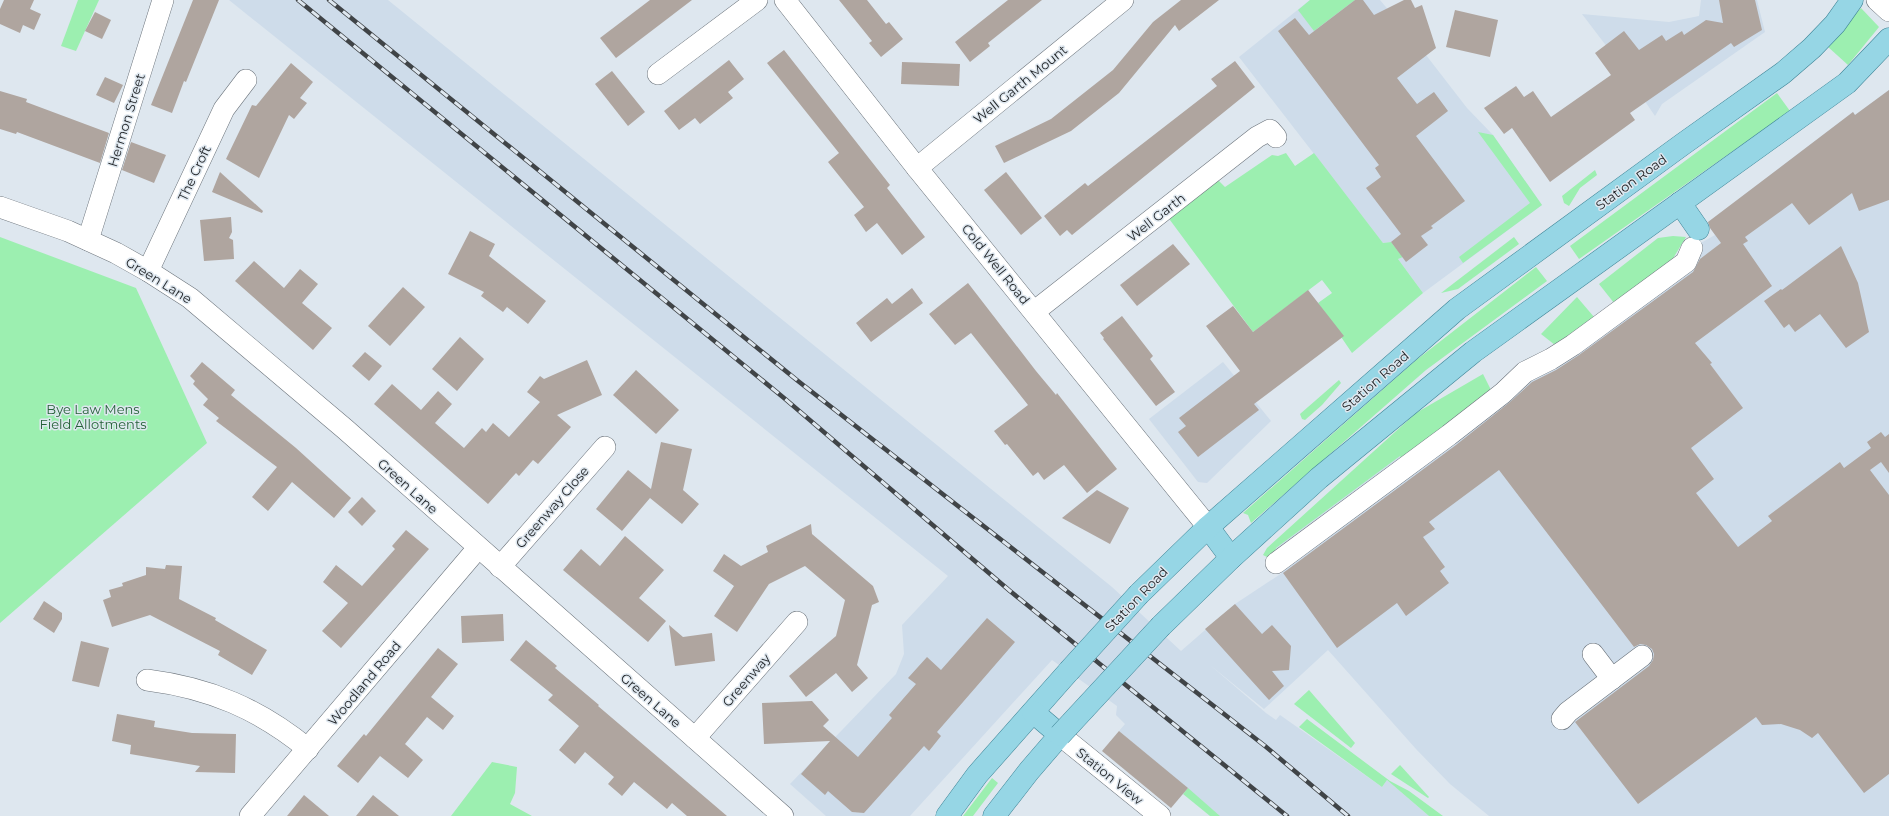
<svg xmlns="http://www.w3.org/2000/svg" width="1889" height="816" font-family="Montserrat,sans-serif">
<rect width="100%" height="100%" fill="#dee7ef"/>
<g fill="#cedcea">
<path d="M229,0h159l724,587 69,64 54,-47 47,-31 -9,-13 3,-12 124,-92 1,1 291,-209 23,-13 -8,-12 146,-111 2,3 34,-25v726h-400l-39,-32 -34,-35 -88,-99 -64,59 -54,-44 56,48 10,7 4,-5 102,72 5,-7 42,36h-209l-101,-85 6,-7 -9,-9 1,-9 -65,-46 -142,156h-84l-36,-32 106,-110 8,-20 -2,-29 46,-49z"/>
<path d="M1310,0h70l46,55 41,53 26,27 49,70 -119,88 -25,-34 4,-2 -10,-15 -9,1 -144,-186z"/>
<path d="M1701,0h56l8,32 -103,72 -7,12 -41,-60 -32,-42 87,8 30,-6z"/>
<path d="M1223,362l48,59 -64,62 -9,-1 -49,-63z"/>
</g>
<g fill="#9cefb0">
<path d="M78,0h21l-23,51 -15,-5z"/>
<path d="M1310,0h45l-41,31 -16,-21z"/>
<path d="M1861,8l18,19 -31,38 -21,-19z"/>
<path d="M1777,93l13,18 -211,148 -9,-13z"/>
<path d="M1478,132l15,3 49,70 -79,58 -4,-6 71,-54z"/>
<path d="M1286,153l9,13 19,-13 69,90 8,-1 12,15 -5,2 25,34 -71,60 -34,-50 14,-10 -10,-13 -69,52 -86,-116 49,-38 9,9 47,-32 6,1z"/>
<path d="M1595,170l2,5 -17,13 -11,18 -5,-3 -2,-7z"/>
<path d="M1673,236l13,1 -23,38 -45,33 -19,-24 59,-46z"/>
<path d="M0,237l136,51 71,155 -207,180z"/>
<path d="M1514,237l5,7 -61,45 -17,4z"/>
<path d="M1536,267l11,14 -121,89 -175,153 -3,-8 -5,-2 172,-152z"/>
<path d="M1577,297l17,20 -39,28 -14,-11z"/>
<path d="M1483,374l9,18 -91,66 -1,-2 -124,92 -3,12 -10,-5 4,-7 149,-135z"/>
<path d="M1339,380l2,3 -19,22 -17,15 -3,-1 -2,-5z"/>
<path d="M1309,690l46,53 -4,5 -57,-44z"/>
<path d="M1307,719l83,62 19,10 34,25h-14l-42,-36 -5,7 -83,-60z"/>
<path d="M492,762l25,5 -2,26 -5,11 22,12h-81z"/>
<path d="M1400,765l29,32 -1,1 -37,-24z"/>
<path d="M992,778l6,5 -25,33h-10z"/>
<path d="M1188,788l32,28h-10l-27,-22z"/>
</g>
<g fill="#afa59f">
<path d="M4,0h30l-4,9 11,5 -7,16 -11,-5 -3,8 -20,-9v-15z"/>
<path d="M193,0h26l-33,82 -2,-1 -12,32 -21,-8z"/>
<path d="M650,0h42l-76,58 -16,-20z"/>
<path d="M839,0h28l19,24 3,-2 14,17 -22,18 -12,-14 3,-2z"/>
<path d="M1008,0h34l-54,43 2,3 -20,16 -15,-20z"/>
<path d="M1181,0h38l-40,31 -4,-6 -56,68 -48,38 -67,32 -9,-17 56,-27 62,-49 40,-48z"/>
<path d="M1355,0h8l11,15 30,-15h7l4,8 7,-3 14,43 -39,30 20,26 17,-12 14,19 -32,25 49,65 -34,25 2,2 -12,8 7,9 -22,17 -15,-20 10,-8 -35,-46 15,-11 -6,-9 4,-3 -101,-134 17,-13 14,17z"/>
<path d="M1719,0h36l7,30 -28,17 -3,-4 -101,70 5,7 -85,62 -38,-54 -8,6 -20,-26 32,-22 8,11 9,-6 18,26 60,-42 -16,-22 29,-22 15,19 23,-15 4,6 16,-10 2,4 22,-15 17,3z"/>
<path d="M1455,10l43,10 -8,37 -44,-10z"/>
<path d="M95,12l16,8 -9,19 -17,-8z"/>
<path d="M784,50l106,135 -3,3 38,49 -23,18 -25,-32 -11,9 -12,-17 10,-8 -36,-45 11,-9 -72,-90z"/>
<path d="M729,60l15,19 -16,13 5,6 -33,26 -5,-6 -16,12 -15,-19z"/>
<path d="M1235,61l20,26 -183,148 -5,-5 -7,6 -16,-20 41,-33 3,3 129,-100 -6,-7z"/>
<path d="M902,62l58,2 -1,22 -58,-2z"/>
<path d="M291,63l22,19 -13,16 7,5 -13,16 -5,-4 -30,63 -33,-19 26,-54 4,1z"/>
<path d="M612,71l33,41 -17,14 -33,-42z"/>
<path d="M105,77l18,8 -9,18 -18,-8z"/>
<path d="M1889,90v110l-30,11 -7,-18 -43,32 -17,-22 -47,34 3,4 -5,3 29,42 -77,57 17,20 -2,1 33,44 -52,40 23,31 -18,14 42,54 34,-26 -4,-5 72,-54 4,6 27,-20 -4,-6 14,-10 4,5 4,-3v39l-8,-11 -11,8 19,25v279l-25,19 -46,-60 -6,5 -12,-8 -19,-6 -19,1 -6,-8 -118,87 -63,-82 74,-56 4,-6 1,-6 -2,-5 -6,-4 -6,-1 -6,3 -135,-177 -70,52 6,7 -12,8 22,30 -5,4 9,12 -43,33 -9,-13 -60,45 -54,-75 173,-128 54,-43 22,-20 24,-12 23,-15 114,-83 7,-13 21,-16 -11,-15 -2,-6 145,-110 2,3z"/>
<path d="M0,91l27,8 -1,3 83,31 -9,30 -83,-31 -1,2 -16,-5z"/>
<path d="M131,142l35,13 -12,28 -32,-13z"/>
<path d="M220,172l43,39 -1,2 -50,-21z"/>
<path d="M1006,172l36,46 -21,17 -37,-45z"/>
<path d="M231,217l1,15 -3,6 4,2 1,19 -30,2 -4,-41z"/>
<path d="M470,231l25,13 -6,12 57,45 -18,23 -21,-17 -4,5 -22,-16 3,-4 -36,-18z"/>
<path d="M1173,244l17,20 -53,42 -17,-21z"/>
<path d="M1841,246l17,37 11,49 -23,16 -26,-34 -25,18 -6,-8 -5,4 -20,-27 17,-12 1,1z"/>
<path d="M254,261l30,27 16,-19 18,15 -16,19 30,25 -19,22 -78,-69z"/>
<path d="M968,283l68,88 20,24 1,-2 60,76 -30,24 -23,-28 -20,15 -6,-8 -5,4 -26,-32 -2,1 -11,-14 34,-26 -57,-72 -16,12 -26,-31z"/>
<path d="M403,287l22,20 -35,39 -22,-20z"/>
<path d="M912,288l11,15 -52,39 -15,-19 31,-25 5,6z"/>
<path d="M1308,290l36,46 -90,68 5,6 -61,47 -20,-25 8,-6 -7,-8 61,-47 -34,-45 27,-20 20,26z"/>
<path d="M1122,316l31,40 -3,3 25,33 -19,14 -53,-67 1,-1 -4,-5z"/>
<path d="M460,337l24,22 -27,32 -25,-22z"/>
<path d="M365,352l17,14 -13,15 -17,-15z"/>
<path d="M587,360l15,35 -45,20 14,12 -33,37 -5,-4 -14,16 -3,-3 -28,31 -114,-100 18,-20 29,26 17,-19 14,13 -17,19 29,25 18,-20 4,4 7,-9 16,14 31,-35 -13,-10 13,-16 4,3z"/>
<path d="M202,362l33,28 -4,5 65,53 55,50 -17,20 -42,-36 -24,29 -16,-14 25,-30 -61,-46 3,-3 -16,-13 5,-6 -15,-15 2,-3 -5,-5z"/>
<path d="M636,370l43,40 -23,24 -43,-39z"/>
<path d="M661,442l31,7 -9,41 16,14 -17,20 -32,-26 -28,33 -26,-22 32,-39 23,19z"/>
<path d="M1097,490l32,18 -19,36 -48,-26z"/>
<path d="M362,497l14,14 -14,15 -14,-14z"/>
<path d="M811,524l1,10 61,52 6,16 -7,3 -15,60 11,13 -16,14 -16,-19 -30,24 -17,-21 47,-40 9,-36 -40,-34 -36,18 -32,48 -23,-16 20,-30 -21,-15 11,-17 17,12 27,-14 -2,-6z"/>
<path d="M406,530l23,19 -88,99 -19,-17 26,-28 -25,-21 13,-17 26,21 33,-37 -3,-3z"/>
<path d="M625,536l39,34 -25,28 27,23 -18,21 -85,-72 18,-21 19,17z"/>
<path d="M166,565l16,1 -3,33 37,19 -1,2 52,30 -15,25 -34,-20 2,-4 -70,-36 -38,12 -9,-27 8,-3 -2,-7 14,-4 -1,-3 24,-8v-8l19,2z"/>
<path d="M44,601l18,12v6l-8,14 -21,-14z"/>
<path d="M1235,604l27,30 10,-9 19,21 -2,24 -17,1 12,15 -15,14 -64,-71z"/>
<path d="M503,614l1,27 -42,2 -1,-27z"/>
<path d="M987,618l28,24 -78,90 4,4 -12,15 -5,-5 -60,67 -12,-1 -24,-21 -3,4 -24,-21 29,-33 -66,3 -2,-41 50,-2 17,19 -6,6 35,31 34,-39 -3,-3 27,-31 -8,-6 19,-21 14,13z"/>
<path d="M669,625l14,12 29,-4 3,28 -40,5z"/>
<path d="M526,640l31,26 -2,2 44,37 -1,1 129,110h-40l-15,-13 -5,6 -33,-27 -12,14 -14,-12 6,-7 -29,-25 -10,12 -16,-14 20,-24 -31,-26 5,-5 -43,-35z"/>
<path d="M81,641l28,7 -10,39 -27,-6z"/>
<path d="M438,648l20,16 -27,33 23,19 -11,14 -16,-13 -22,27 18,16 -15,18 -28,-22 -22,27 -21,-17 27,-32 2,2z"/>
<path d="M117,714l38,7 -1,6 38,6 44,1 -1,39 -40,-1 5,-6 -70,-12 1,-9 -19,-4z"/>
<path d="M1119,731l69,57 -17,20 -69,-57z"/>
<path d="M304,795l25,21h-42z"/>
<path d="M373,795l26,21h-43z"/>
</g>
<g fill="none" stroke-linecap="round" stroke-linejoin="round">
<defs>
<g id="minor">
<path d="M785,0l132,168 291,359"/>
<path d="M1877,0l12,11"/>
<path d="M658,74l99,-74"/>
<path d="M917,168l206,-168"/>
<path d="M0,207l68,24 48,22 32,18 42,27 155,131 438,387"/>
<path d="M88,240l75,-240"/>
<path d="M148,271l76,-162 22,-29"/>
<path d="M1035,311l222,-174 13,-7 6,7"/>
<path d="M1276,563l173,-128 54,-42 22,-21 26,-13 22,-14 113,-83 6,-14"/>
<path d="M500,567l105,-120"/>
<path d="M1593,654l19,25"/>
<path d="M147,680c63,8 112,29 161,69"/>
<path d="M1562,719l6,-7 74,-56"/>
<path d="M1060,735l100,81"/>
<path d="M695,738l102,-116"/>
<path d="M250,816l228,-268"/>
</g>
<g id="major">
<path d="M1680,203l18,26"/>
<path d="M1208,527l23,31"/>
<path d="M1139,594l69,-67 249,-218 226,-165 100,-71 29,-25 23,-24 17,-24"/>
<path d="M1161,626l70,-68 88,-80 154,-126 374,-269 42,-44"/>
<path d="M947,816l30,-41 92,-104"/>
<path d="M994,816l35,-45 31,-36 -27,-23"/>
</g>
</defs>
<use href="#minor" stroke="#6b737b" stroke-width="22"/>
<use href="#major" stroke="#3e8496" stroke-width="23"/>
<use href="#minor" stroke="#fff" stroke-width="21"/>
<use href="#major" stroke="#96d6e5" stroke-width="22"/>
<defs>
<g id="rail">
<path d="M298,0l486,398 226,193 277,225"/>
<path d="M329,0l469,381 467,365 83,70"/>
</g>
</defs>
<use href="#rail" stroke="#404447" stroke-width="4.5"/>
<use href="#rail" stroke="#dee7ef" stroke-width="3" stroke-dasharray="9" stroke-linecap="butt"/>
<defs>
<g id="major-bridge">
<path d="M1069,671l70,-77"/>
<path d="M1060,735l101,-109"/>
</g>
</defs>
<use href="#major-bridge" stroke="#3e8496" stroke-width="23" stroke-linecap="butt"/>
<use href="#major-bridge" stroke="#96d6e5" stroke-width="22"/>
</g>
<g text-anchor="middle" stroke-width="3" stroke-linejoin="round" paint-order="stroke">
<g font-size="13" fill="#1e2124" stroke="#dee7ef">
<text transform="translate(1020 84) rotate(-39)" y="5">Well Garth Mount</text>
<text transform="translate(126 120) rotate(-73)" y="5">Hermon Street</text>
<text transform="translate(194 173) rotate(-65)" y="5">The Croft</text>
<text transform="translate(1631 182) rotate(-36)" y="5">Station Road</text>
<text transform="translate(1156 217) rotate(-38)" y="5">Well Garth</text>
<text transform="translate(996 264) rotate(51)" y="5">Cold Well Road</text>
<text transform="translate(159 280) rotate(32)" y="5">Green Lane</text>
<text transform="translate(1375 381) rotate(-41)" y="5">Station Road</text>
<text transform="translate(408 486) rotate(42)" y="5">Green Lane</text>
<text transform="translate(552 507) rotate(-49)" y="5">Greenway Close</text>
<text transform="translate(1136 599) rotate(-46)" y="5">Station Road</text>
<text transform="translate(746 680) rotate(-49)" y="5">Greenway</text>
<text transform="translate(364 683) rotate(-50)" y="5">Woodland Road</text>
<text transform="translate(651 700) rotate(41)" y="5">Green Lane</text>
<text transform="translate(1110 776) rotate(39)" y="5">Station View</text>
</g>
<g font-size="13" fill="#256138" stroke="#dee7ef">
<text x="93" y="414">Bye Law Mens<tspan x="93" dy="15">Field Allotments</tspan></text>
</g>
</g>
</svg>
